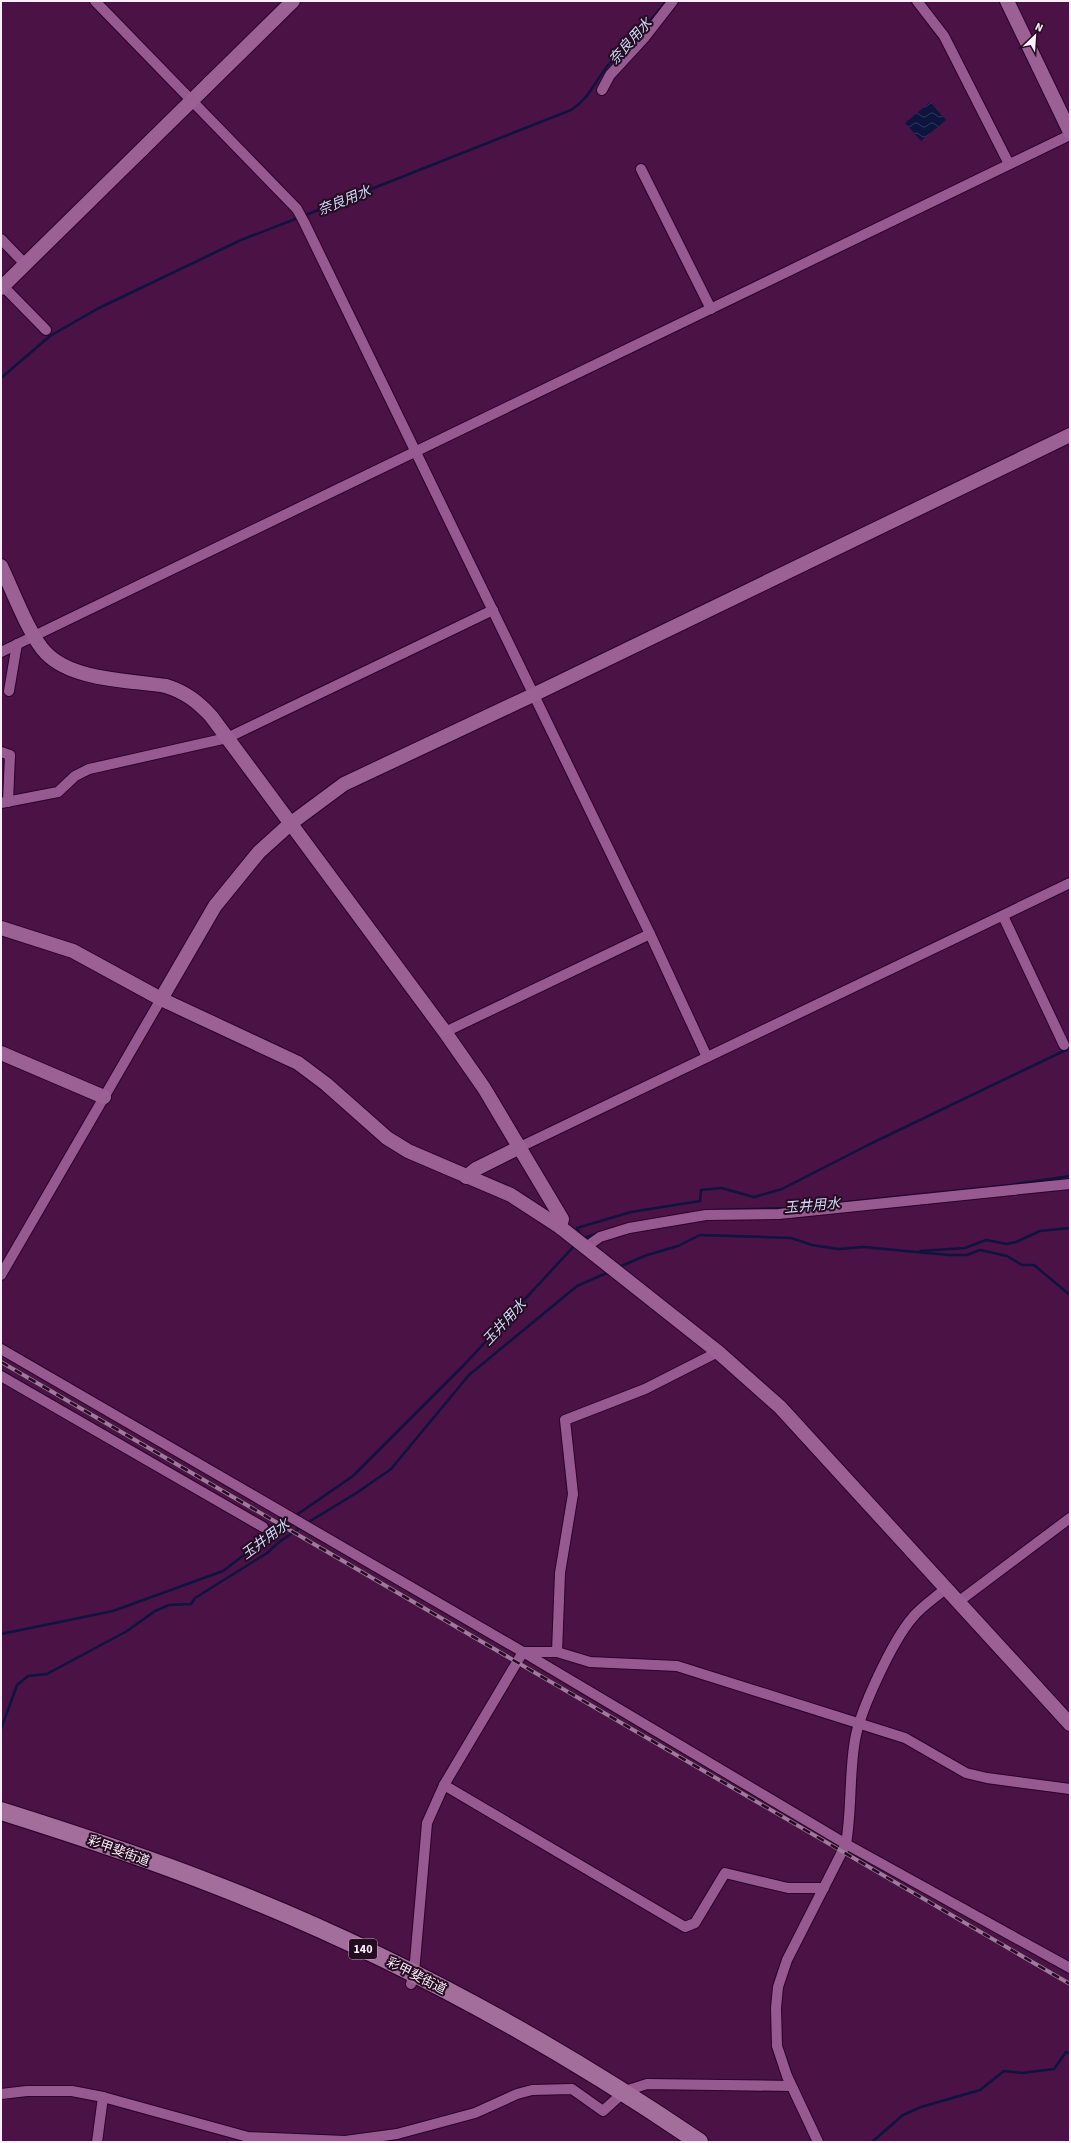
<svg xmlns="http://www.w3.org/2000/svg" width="1071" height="2143" font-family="'Source Sans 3','Noto Sans JP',sans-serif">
<defs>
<pattern id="water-waves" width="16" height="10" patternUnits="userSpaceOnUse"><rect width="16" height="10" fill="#0d143e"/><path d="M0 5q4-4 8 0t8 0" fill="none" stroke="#31365b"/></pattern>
</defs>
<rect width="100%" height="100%" fill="#4b1246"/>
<path fill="url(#water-waves)" d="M930,102l16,18 -25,21 -16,-18z"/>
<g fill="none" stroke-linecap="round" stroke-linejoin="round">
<g stroke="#0d143e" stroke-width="2.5">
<path d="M303,216l268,-106c20,-13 24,-30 39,-47 18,-21 40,-39 56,-62"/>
<path d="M1,378l49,-42 47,-27 144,-69 57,-22"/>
<path d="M718,1210l71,-2 221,-23 60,-9"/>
<path d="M582,1237l-5,-9 54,-16 69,-11 1,-11 20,-2 33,9 28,-8 88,-45 200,-96"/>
<path d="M582,1239l16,-6"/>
<path d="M920,1251l45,-3 21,-8 21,4 9,-2 24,-11 30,-3"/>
<path d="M619,1267l28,-12 31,-9 22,-11 91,3 21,7 26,4 25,-2 86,8h18l13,-5 27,6 15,9h12l36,30"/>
<path d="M295,1516l58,-40 111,-111 111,-120"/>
<path d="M307,1523l51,-31 33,-23 78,-94 108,-89 32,-14"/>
<path d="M1,1634l112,-23 110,-40 67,-51"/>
<path d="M1,1729l16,-44 11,-9 19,-2 80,-43 28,-20 14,-6 22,-1 4,-6 72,-45 12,-11 22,-15"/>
<path d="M872,2142l31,-27 18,-8 59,-17 24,-19 18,2 32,-4 12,-17 4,2"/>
</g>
<defs>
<g id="street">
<path d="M95,1l202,208 7,13 346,712 57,123"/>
<path d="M917,1l27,35 65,128"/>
<path d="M602,90l8,-15 35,-38 28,-36"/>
<path d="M641,169l70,140"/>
<path d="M1,239l24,25"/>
<path d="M1,284l45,46"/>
<path d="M1,652l1069,-517"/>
<path d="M9,691l8,-47"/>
<path d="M1,752l9,3 -2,47"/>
<path d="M1,803l57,-11 17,-16 14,-7 138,-31 266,-128"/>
<path d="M1003,916l61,129"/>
<path d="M445,1032l205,-98"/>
<path d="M520,1147l550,-264"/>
<path d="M586,1247l14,-10 29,-9 77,-13 73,-1 291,-30"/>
<path d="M1,1275l160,-276"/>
<path d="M1,1349l522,303 323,192 224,124"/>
<path d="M1,1376l262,151"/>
<path d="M958,1602l112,-84"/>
<path d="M557,1652l3,-79 13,-79 -8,-74 80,-31 73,-37"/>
<path d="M444,1785l241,142 10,-4 30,-50 63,15h36"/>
<path d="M411,1984l3,-11 13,-150 17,-38 79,-133h34l33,10 87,4 228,72 61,35 21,5 83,11"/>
<path d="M1,2094l26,-3h45l31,6 145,40 97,4 52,-7 78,-21 42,-19 15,-4 40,-1 31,22 22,-20 22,-7 144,2"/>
<path d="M97,2142l6,-45"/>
<path d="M818,2142l-31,-66 -10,-30 -1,-38 2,-21 9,-27 59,-116c6,-35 3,-70 9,-104 5,-30 38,-100 58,-123 9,-11 22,-19 32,-28"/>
</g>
<g id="secondary">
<path d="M1007,1l63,131"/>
<path d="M1,288l292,-287"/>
<path d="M1,566c11,23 29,71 45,87 27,28 84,27 120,33 19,6 31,15 45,30l234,316 39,56 78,131 -2,8"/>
<path d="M1,928l72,23 88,48 137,64 28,21 61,54 21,13 103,44 49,32 158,125 62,55 290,317"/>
<path d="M161,999l54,-93 44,-54 31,-28 54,-40 189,-89 537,-260"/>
<path d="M1,1053l103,44"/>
<path d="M466,1177l10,-8 44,-22"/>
</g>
<path id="highway" d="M1,1811c73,23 146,47 217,75 170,66 331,154 481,256"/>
</defs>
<use href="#street" stroke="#2b0128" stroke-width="12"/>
<use href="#secondary" stroke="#2b0128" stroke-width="16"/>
<use href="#highway" stroke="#2b0128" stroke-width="20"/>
<use href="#street" stroke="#975a90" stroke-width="10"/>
<use href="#secondary" stroke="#9b6094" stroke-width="14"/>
<use href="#highway" stroke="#a36d9c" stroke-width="18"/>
<defs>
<path id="rail" d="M1,1362l1069,622"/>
</defs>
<use href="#rail" stroke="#9e7a9b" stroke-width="4"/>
<use href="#rail" stroke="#240c21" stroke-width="2.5" stroke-dasharray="8" stroke-linecap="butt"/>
</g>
<g text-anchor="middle" stroke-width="4" stroke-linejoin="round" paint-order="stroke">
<rect fill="#240c21" stroke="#bcabba" stroke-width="1" x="349" y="1939" width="28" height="20" rx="3"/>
<g font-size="12" font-weight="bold" fill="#fdeffb">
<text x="363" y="1953">140</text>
</g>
<g font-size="13" fill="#fdeffb" stroke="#240c21">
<text transform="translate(119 1850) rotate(20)" y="5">彩甲斐街道</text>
<text transform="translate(417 1975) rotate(27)" y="5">彩甲斐街道</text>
</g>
<g font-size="14" font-style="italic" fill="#ced8f8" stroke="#240c21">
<text transform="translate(630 41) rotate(-48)" y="5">奈良用水</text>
<text transform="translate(344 200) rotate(-22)" y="5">奈良用水</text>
<text transform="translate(812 1205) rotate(-5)" y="5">玉井用水</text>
<text transform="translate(504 1322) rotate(-47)" y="5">玉井用水</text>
<text transform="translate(265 1539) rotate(-37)" y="5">玉井用水</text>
</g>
</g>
<rect width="1071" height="2143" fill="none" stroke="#fdeffb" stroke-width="4"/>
<g transform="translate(1035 36) rotate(25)" stroke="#240c21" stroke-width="3" paint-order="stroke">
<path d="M0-3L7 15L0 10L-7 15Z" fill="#fdeffb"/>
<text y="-6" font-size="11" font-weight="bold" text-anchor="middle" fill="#fdeffb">N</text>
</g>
</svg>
